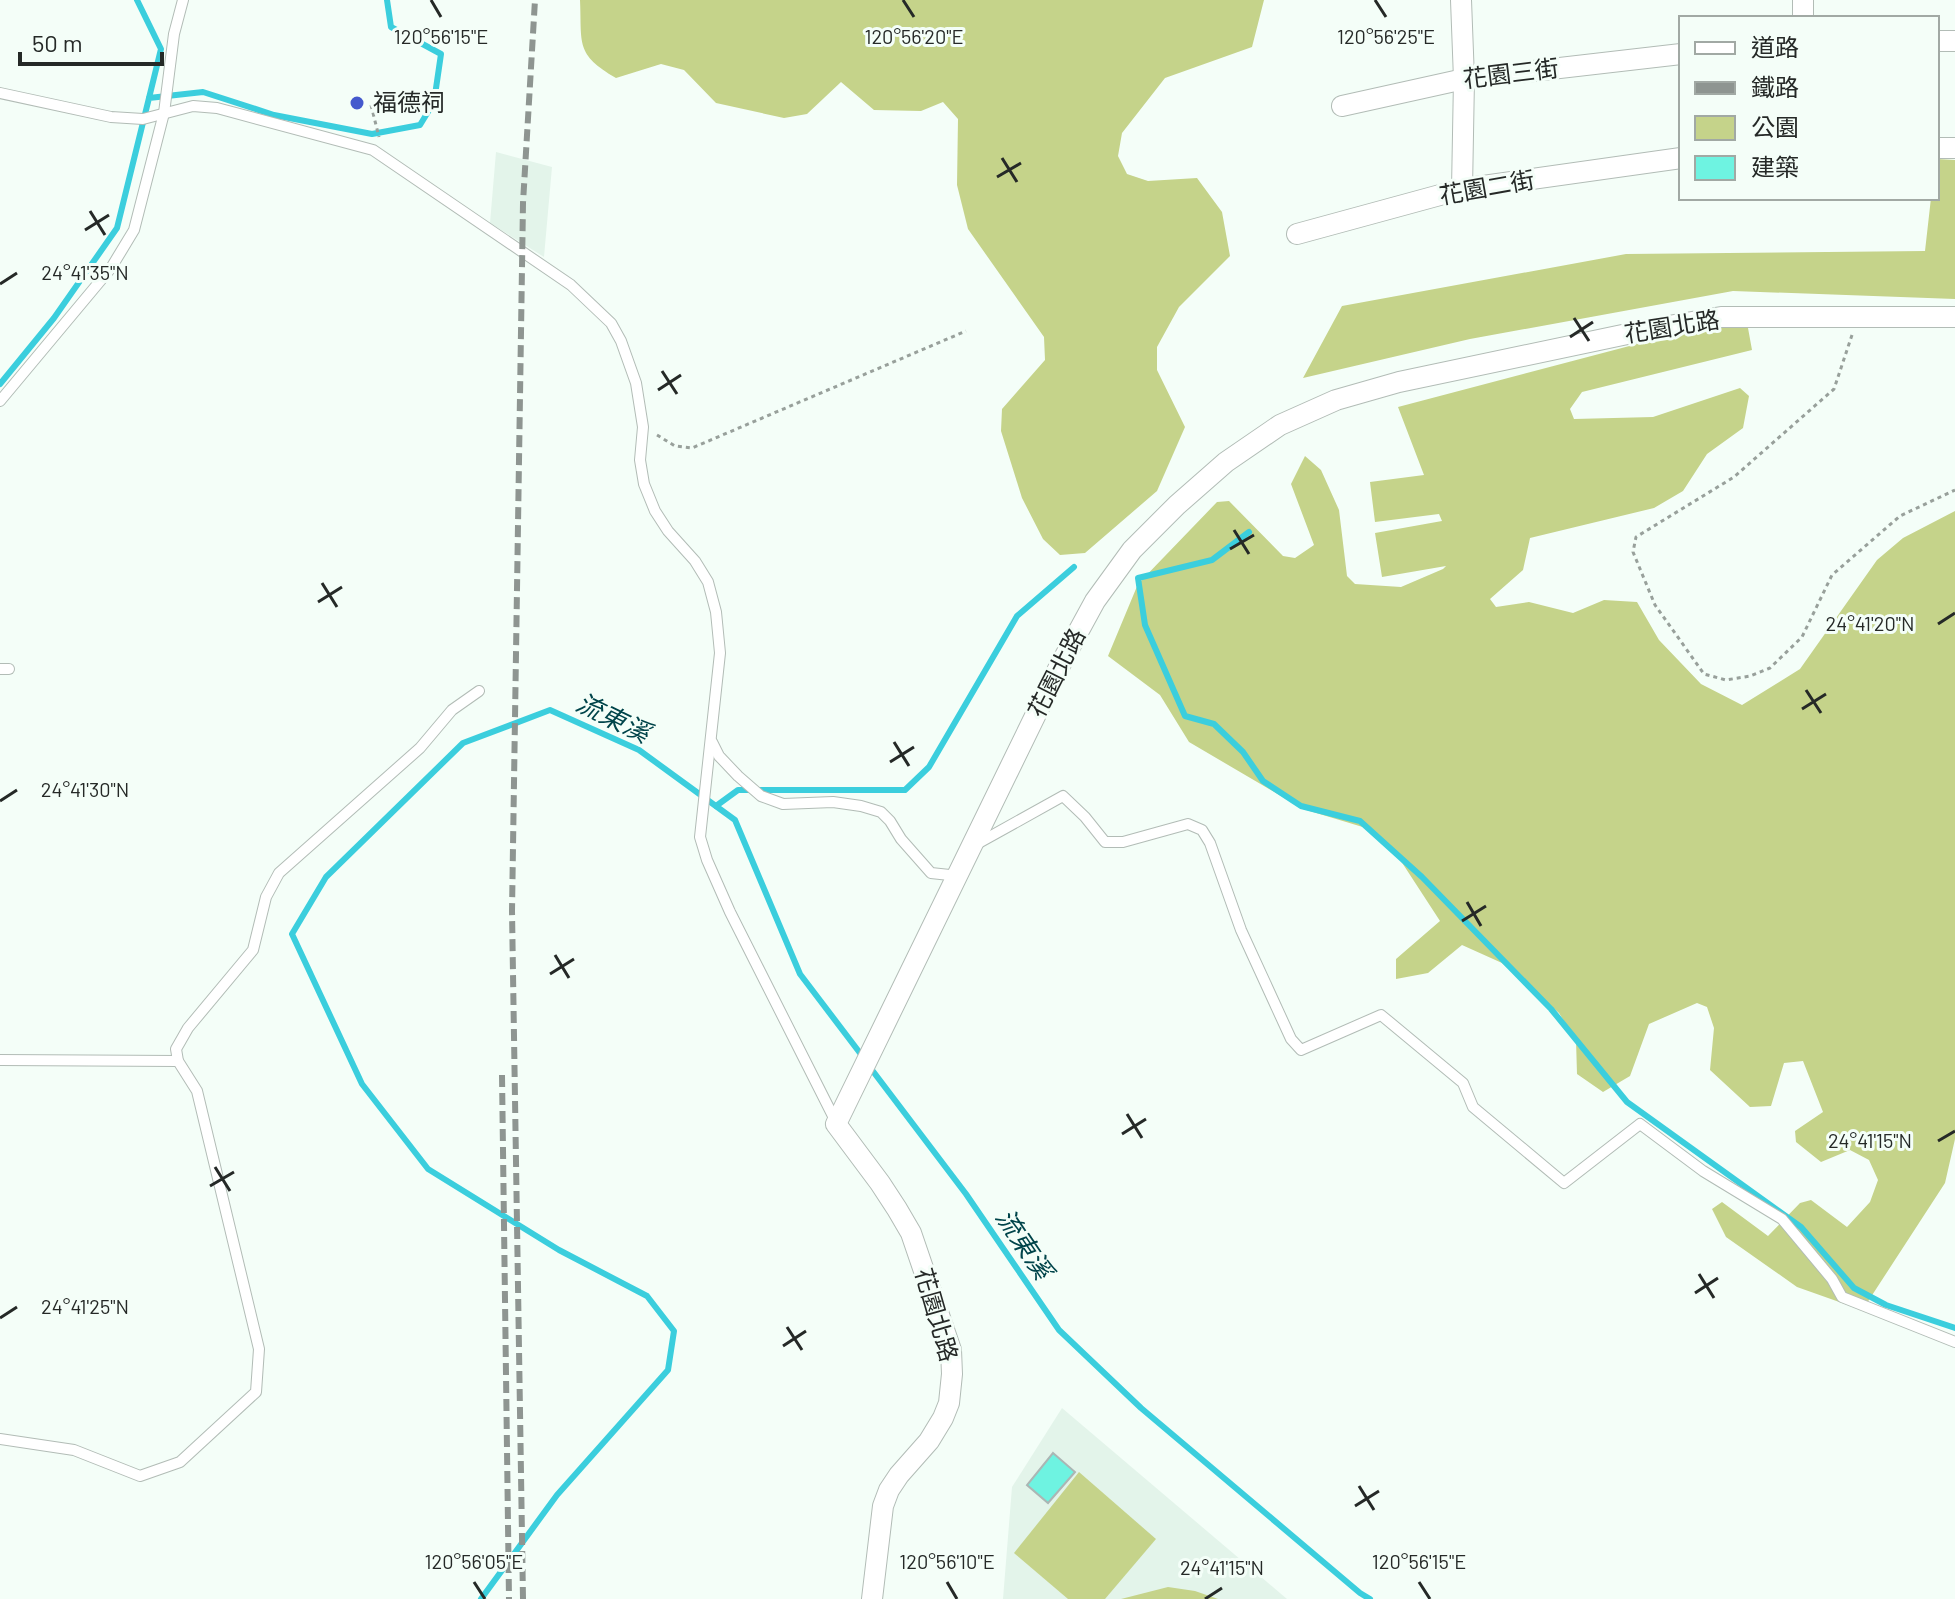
<svg xmlns="http://www.w3.org/2000/svg" width="1955" height="1599" font-family="Barlow,'Noto Sans TC',sans-serif">
<rect width="100%" height="100%" fill="#f4fef8"/>
<g fill="#e3f4ea">
<path d="M496,152l56,15 -8,90 -54,-34z"/>
<path d="M1062,1408l225,191h-284l9,-112z"/>
</g>
<g fill="#c5d38a">
<path d="M580,0h684l-12,47 -87,31 -43,55 -4,23 9,18 21,7 49,-3 25,34 8,44 -51,51 -22,40v23l28,57 -28,64 -72,62 -25,2 -17,-16 -21,-41 -21,-67 1,-22 43,-49 -1,-23 -76,-108 -11,-44 1,-66 -15,-17 -22,9 -47,-1 -33,-28 -34,32 -23,4 -68,-15 -32,-33 -23,-6 -45,14c-41,-24 -34,-34 -36,-78z"/>
<path d="M1937,159l18,1v139l-222,-8 -263,48 -167,39 39,-72 284,-52 299,-3 6,-53h6z"/>
<path d="M1713,324l35,4 4,22 -170,42 -12,17 4,10 79,-2 87,-29 9,8 -6,32 -36,26 -24,37 -29,17 -124,30 -7,32 -33,29 6,8 33,-5 44,11 31,-13 33,2 22,38 42,44 41,21 58,-36 77,-109 26,-22 52,-27v628l-10,44 -78,120 -8,6 -62,-22 -71,-50 -14,-28 10,-7 46,34 32,-33 11,-3 36,27 23,-25 8,-22 -9,-20 -19,-10 -29,12 -25,-20 -1,-11 28,-19 -20,-51 -19,2 -13,43 -21,1 -40,-37 4,-42 -7,-21 -10,-4 -48,21 -19,52 -27,16 -26,-18 -1,-34 -17,-27 -57,-50 -40,-18 -34,28 -32,6v-20l44,-38 -41,-63 -33,-30 -63,-19 -114,-67 -29,-47 -52,-39 30,-72 79,-82 12,-1 54,55 12,2 19,-13 -23,-61 14,-28 16,14 18,40 8,66 8,8 46,3 42,-18 3,-3 -64,11 -7,-44 67,-12 -3,-7 -64,8 -5,-40 54,-7 -26,-68z"/>
<path d="M1079,1472l77,67 -51,60h-37l-54,-46z"/>
<path d="M1168,1587l27,4 23,8h-97z"/>
</g>
<g fill="none" stroke-linecap="round" stroke-linejoin="round">
<g stroke="#3bcedd" stroke-width="6">
<path d="M137,0l24,49 -12,49"/>
<path d="M0,384l54,-66 63,-90 32,-130 54,-6 71,23 98,19 48,-9 14,-23 7,-48 -50,-27 -4,-27"/>
<path d="M1249,532l-37,28 -74,18 7,47 40,91 29,8 29,28 20,29 38,25 59,15 62,56 129,132 76,93 174,125 53,61 32,17 69,23"/>
<path d="M716,806l22,-16h167l24,-23 88,-151 57,-49"/>
<path d="M869,1066l97,128 93,136 82,78 219,185 10,6"/>
<path d="M481,1599l76,-104 111,-125 6,-39 -27,-35 -88,-46 -131,-81 -66,-85 -70,-150 34,-57 137,-134 87,-33 89,40 96,70 65,154 63,83"/>
</g>
</g>
<path fill="#6ef3e1" stroke="#abb6b4" stroke-width="2" d="M1053,1453l22,19 -27,31 -21,-18z"/>
<g fill="none" stroke-linecap="round" stroke-linejoin="round">
<defs>
<g id="lane">
<path d="M0,93l111,24 32,2 50,-13 24,2 156,42 198,135 40,38 10,18 15,42 7,44 -3,33 4,24 11,27 13,20 27,30 13,21 8,30 4,41 -20,184 7,23 23,52 106,210"/>
<path d="M0,401l111,-133 23,-38 30,-117 10,-79 9,-34"/>
<path d="M0,669h9"/>
<path d="M712,742l7,14 19,20 23,20 22,8 50,-2 28,4 20,6 9,9 11,18 30,34 28,3"/>
<path d="M975,845l88,-49 22,21 20,25h18l65,-18 14,6 8,13 31,87 50,109 10,11 80,-35 82,68 10,24 91,76 76,-59 63,47 79,48 50,60 10,18 113,45"/>
<path d="M0,1060l178,1"/>
<path d="M0,1439l74,11 66,26 40,-14 76,-70 3,-43 -62,-258 -19,-30 -2,-12 12,-21 65,-78 13,-53 13,-24 141,-125 32,-38 27,-19"/>
</g>
<g id="street">
<path d="M1461,0l3,79 -2,110"/>
<path d="M1803,0v18"/>
<path d="M1937,41h18"/>
<path d="M1342,106l122,-27 217,-25"/>
<path d="M1937,148h18"/>
<path d="M1297,234l165,-45 219,-31"/>
<path d="M872,1599l11,-93 6,-16 10,-15 30,-34 14,-23 6,-15 3,-29 -1,-24 -40,-117 -14,-24 -17,-26 -44,-59 223,-457 36,-66 37,-51 45,-45 49,-43 54,-37 56,-25 63,-18 252,-53 70,-12h234"/>
</g>
</defs>
<use href="#lane" stroke="#b2bcb6" stroke-width="12"/>
<use href="#street" stroke="#b2bcb6" stroke-width="22"/>
<g stroke="#98a09b" stroke-width="3" stroke-dasharray="4 4" stroke-linecap="butt">
<path d="M371,105l8,32"/>
<path d="M1852,335l-18,54 -100,88 -98,60 -3,15 22,53 49,69 22,6 24,-4 20,-8 32,-31 30,-62 68,-59 55,-26"/>
<path d="M657,435l18,11 17,2 274,-117"/>
</g>
<use href="#lane" stroke="#fff" stroke-width="10"/>
<use href="#street" stroke="#fff" stroke-width="20"/>
<g stroke="#8e9591" stroke-width="6" stroke-dasharray="12 6" stroke-linecap="butt">
<path d="M502,1075l7,524"/>
<path d="M523,1599l-11,-688 11,-708 12,-203"/>
</g>
</g>
<path fill="none" stroke="#252927" stroke-width="3" d="M431,0l10,17M903,0l11,17M1375,0l11,17M1002,158l15,24M997,177l24,-14M90,211l15,24M85,230l24,-15M0,284l17,-11M1574,318l15,23M1570,337l23,-15M662,371l15,23M658,390l23,-15M1234,530l15,24M1230,549l24,-14M322,583l15,24M318,602l24,-15M1938,624l17,-11M1806,690l15,23M1802,709l24,-15M894,742l15,24M890,762l24,-15M0,801l17,-11M1467,902l14,24M1462,921l24,-15M555,955l14,23M550,974l24,-15M1127,1114l15,24M1122,1134l24,-15M1938,1141l17,-10M215,1167l15,24M210,1186l24,-14M1699,1274l15,24M1695,1293l23,-15M0,1318l17,-11M787,1327l15,23M783,1346l23,-15M1359,1486l15,24M1355,1506l24,-15M474,1582l11,17M947,1582l10,17M1419,1582l11,17M1205,1599l17,-11"/>
<circle fill="#4459cd" stroke="#f4fef8" stroke-width="3" cx="357" cy="103" r="8"/>
<g text-anchor="middle" stroke-width="6" stroke-linejoin="round" paint-order="stroke">
<g font-size="24" fill="#252927" stroke="#f4fef8">
<text transform="translate(1511 74) rotate(-7)" y="8">花園三街</text>
<text transform="translate(1487 188) rotate(-10)" y="8">花園二街</text>
<text transform="translate(1672 327) rotate(-9)" y="8">花園北路</text>
<text transform="translate(1057 673) rotate(-63)" y="8">花園北路</text>
<text transform="translate(936 1315) rotate(74)" y="8">花園北路</text>
</g>
<g font-size="24" fill="#252927" stroke="#f4fef8" text-anchor="start">
<text x="373" y="111">福德祠</text>
</g>
<g font-size="26" font-style="italic" fill="#00444a" stroke="#f4fef8">
<text transform="translate(613 718) rotate(26)" y="9">流東溪</text>
<text transform="translate(1024 1244) rotate(56)" y="9">流東溪</text>
</g>
</g>
<g font-size="20" text-anchor="middle" fill="#252927" stroke="#f4fef8" stroke-width="6" stroke-linejoin="round" paint-order="stroke">
<text x="441" y="44">120°56'15"E</text>
<text x="914" y="44">120°56'20"E</text>
<text x="1386" y="44">120°56'25"E</text>
<text x="85" y="280">24°41'35"N</text>
<text x="1870" y="631">24°41'20"N</text>
<text x="85" y="797">24°41'30"N</text>
<text x="1870" y="1148">24°41'15"N</text>
<text x="85" y="1314">24°41'25"N</text>
<text x="474" y="1569">120°56'05"E</text>
<text x="947" y="1569">120°56'10"E</text>
<text x="1419" y="1569">120°56'15"E</text>
<text x="1222" y="1575">24°41'15"N</text>
</g>
<rect x="1679" y="16" width="260" height="184" fill="#f4fef8" stroke="#a1a9a4" stroke-width="2"/>
<rect x="1695" y="42" width="40" height="12" fill="#ffffff" stroke="#a1a9a4" stroke-width="2"/>
<text x="1751" y="56" font-size="24" fill="#252927">道路</text>
<rect x="1695" y="82" width="40" height="12" fill="#8e9591" stroke="#a1a9a4" stroke-width="2"/>
<text x="1751" y="96" font-size="24" fill="#252927">鐵路</text>
<rect x="1695" y="116" width="40" height="24" fill="#c5d38a" stroke="#a1a9a4" stroke-width="2"/>
<text x="1751" y="136" font-size="24" fill="#252927">公園</text>
<rect x="1695" y="156" width="40" height="24" fill="#6ef3e1" stroke="#a1a9a4" stroke-width="2"/>
<text x="1751" y="176" font-size="24" fill="#252927">建築</text>
<path d="M20 52v12h142v-12" fill="none" stroke="#252927" stroke-width="4"/>
<text x="32" y="52" font-size="24" fill="#252927" stroke="#f4fef8" stroke-width="6" paint-order="stroke">50 m</text>
</svg>
